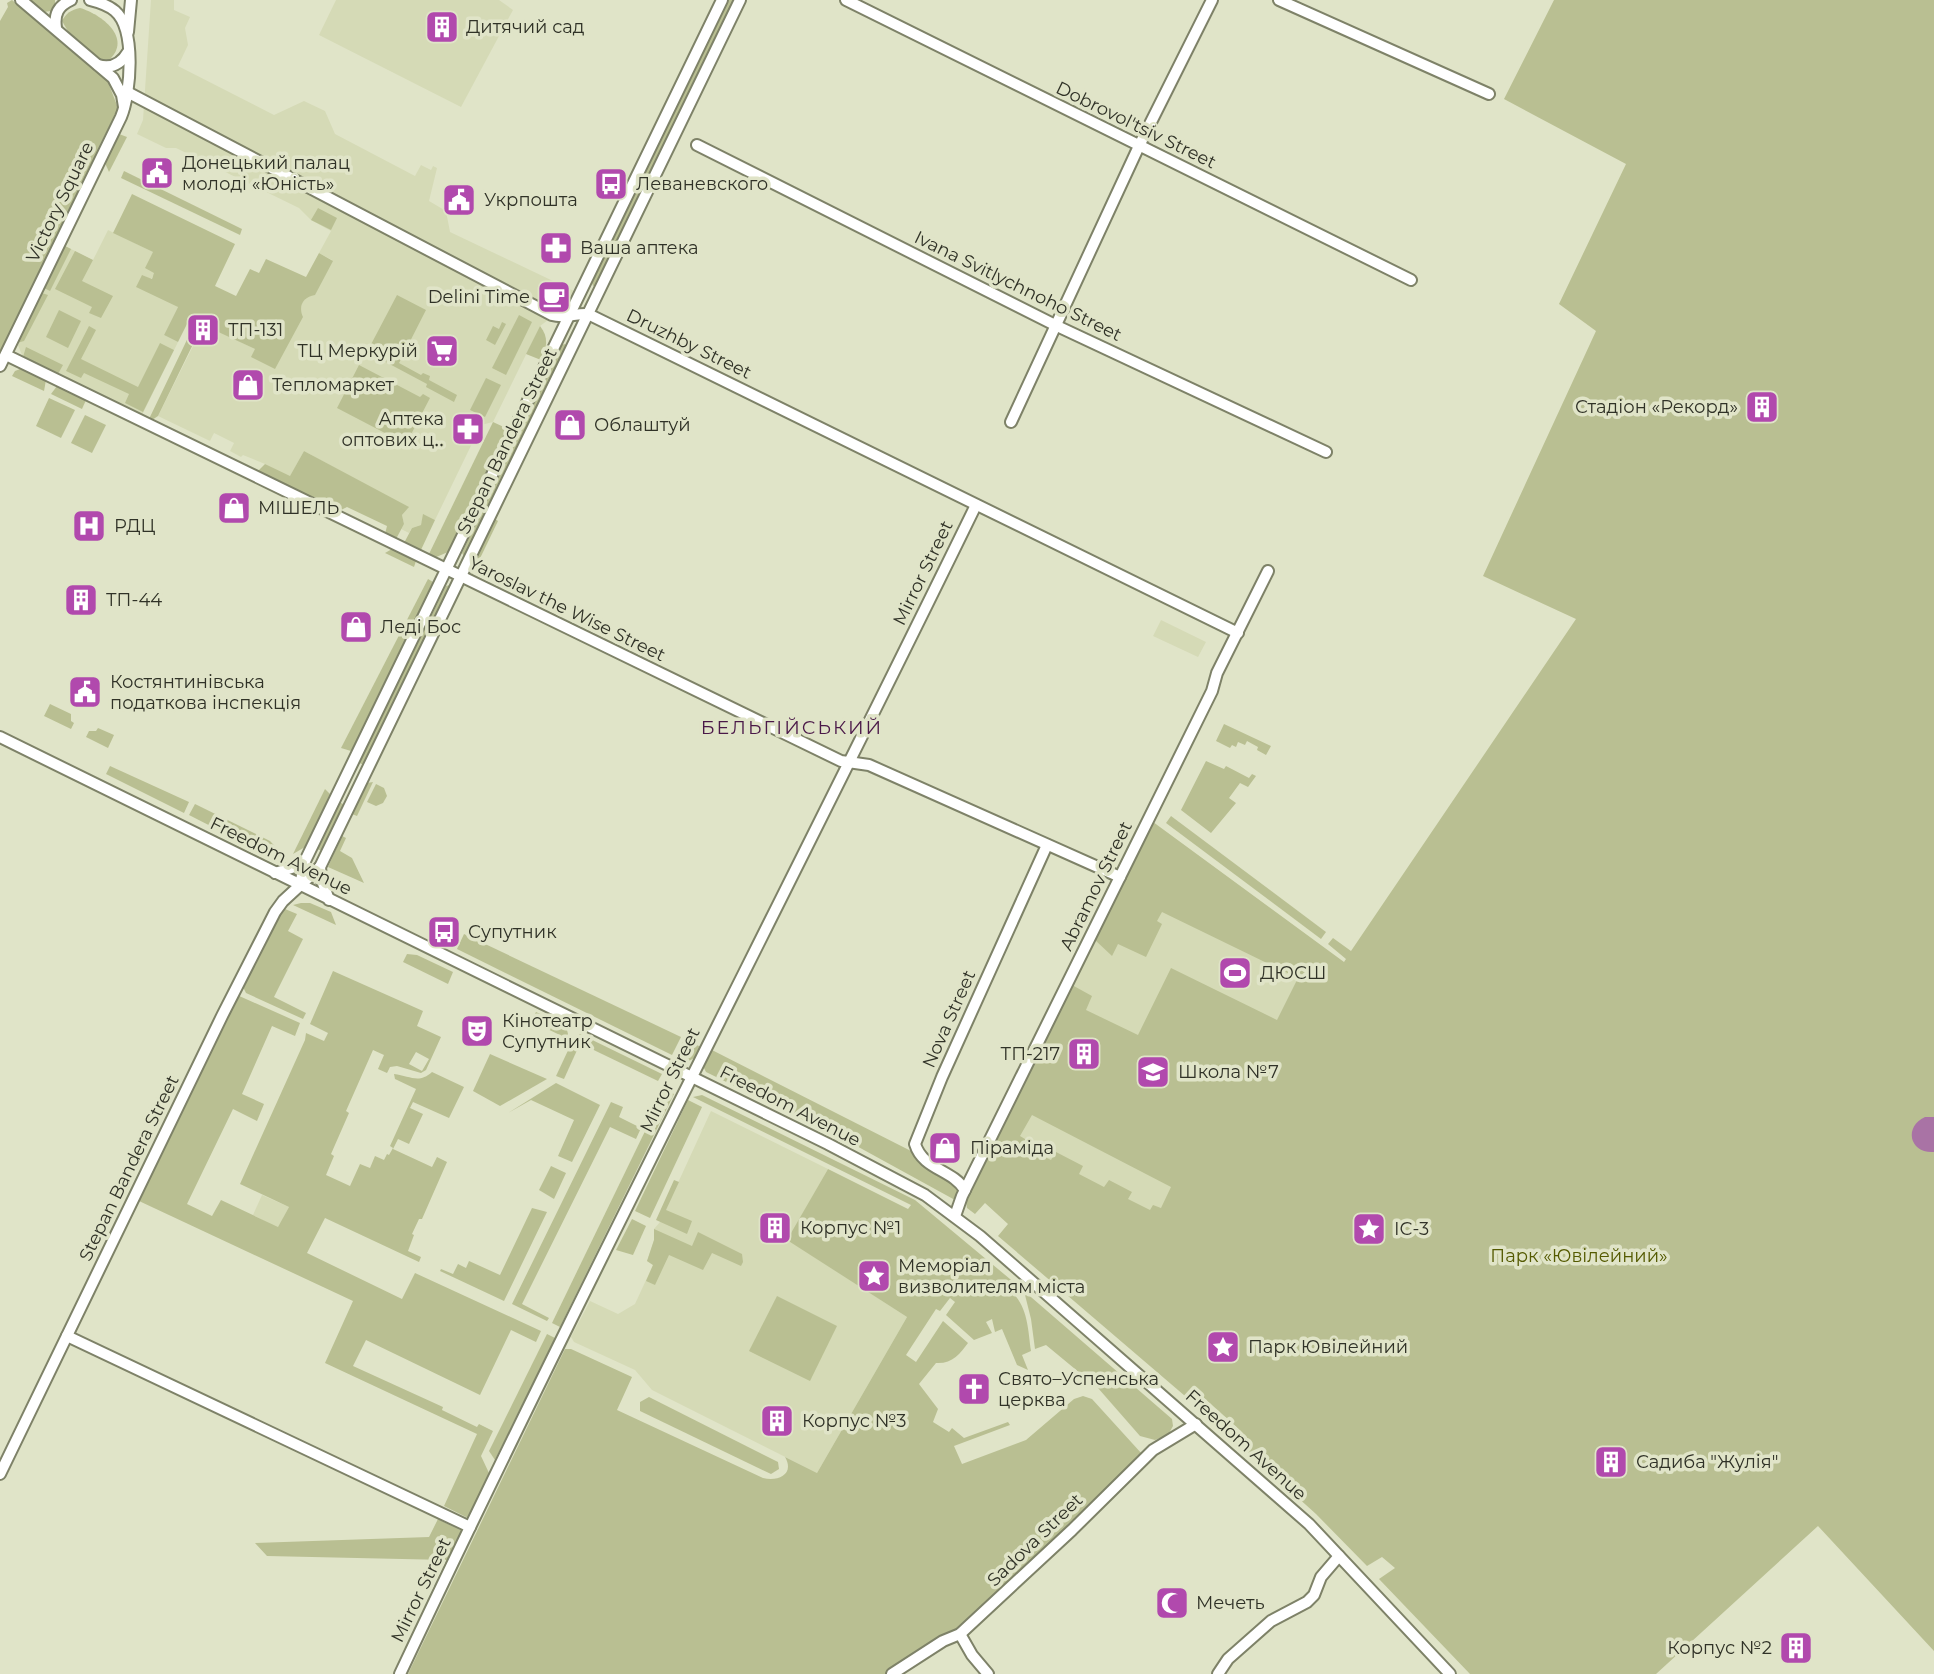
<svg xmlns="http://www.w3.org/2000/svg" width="1934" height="1674" font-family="Montserrat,sans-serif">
<rect width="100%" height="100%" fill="#e0e4c8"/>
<g fill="#d5dab6">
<path d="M151,0h23v10l16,7 -5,11 3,17 -10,21 96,49 30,-14 21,10 10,23 80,42 6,-11 10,5 2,-4 4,2 -8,33 17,10 4,21 124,59 -7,15 -27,20 -47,96 -12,3 -46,95 -11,-5 -3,10 -9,3 -3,5 -8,-4 3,-5 -2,-9 6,-7 -104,-57 -14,26 -25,-13 -22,-9 -2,2 -11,-6 4,-8 -20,-10 -4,8 -52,-25 39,-78 3,2 3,-5 4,2 5,-9 43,21 45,-37 2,-10 7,-6 6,-2 17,-34 -13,-7 12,-22 -20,-11 -12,-12 -123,-60h-10l-29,-14 6,-14z"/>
<path d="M336,0h163l14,10 -52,97 -142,-72z"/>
<path d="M108,230l45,22 2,21 -4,6 -9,-4 36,32 -14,28 14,7 -36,73 -119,-58 -6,-14 48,-97 28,14z"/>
<path d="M1161,620l45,22 -8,15 -45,-21z"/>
<path d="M1153,822l191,141 -174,278 -183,-83z"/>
<path d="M711,1111l117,58 -40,71 119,77 -90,156 -165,-83 -17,-20 -61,-28 -3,-5 19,-36 28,13 17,-10 18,-39 -6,-4 7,-21v-11l6,-7z"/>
<path d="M262,1195l27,12 -11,21 -25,-13z"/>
</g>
<g fill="#b9bf92" fill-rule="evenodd">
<path d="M12,0l96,82 10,26 -118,244v-331l8,-14 -1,-4z"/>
<path d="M29,0h26v5l-4,6 -7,1z"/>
<path d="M729,0h6l-138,285 -4,1 -1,-3z"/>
<path d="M1554,0h380v1651l-116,-125 -162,148h-186l-91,-95 16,-11 -13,-11 -15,9 -51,-52 -82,-74 7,-9 -48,-43 -8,8 -187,-160 10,-12 -23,-21 -10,11 -8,-6 -1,-6 4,-10 102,-207 20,11 -6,14 52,25 33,-67 106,52 21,-42 -136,-66 -5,9 5,3 -16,33 -28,-13 -6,12 -17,-16 58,-118 191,140 2,-3 -18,-15 5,-6 18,13 225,-332 -93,-43 113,-245 -37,-27 67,-140 -122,-65zM1032,1115l139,72 -10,21 -8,-3 -3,5 -22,-11 4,-7 -23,-12 -5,7 -25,-13 4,-8 -27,-14 -5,8 -24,-12 3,-6 -10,-6z"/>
<path d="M80,8c21,6 53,30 29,52h-8l-32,-27 -7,-12c4,-8 9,-11 18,-13z"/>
<path d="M119,134l8,3 -18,35 -4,-9z"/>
<path d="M124,171l118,58 -2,6 -119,-57z"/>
<path d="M132,194l103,50 -20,42 21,10 14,-27 9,4 7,-14 40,18 13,-24 14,8 -18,34c-12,2 -17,11 -12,22l-28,52 -24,-12 4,-8 -56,-26 -4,10 8,2 -2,5 -5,-2 -38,78 -6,4 -3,-1 47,-98 -6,-3 -12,24 -14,-7 14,-28 -42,-20 6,-12 10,4 2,-6 -9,-5 8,-16 -40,-19z"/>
<path d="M318,208l19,10 -6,12 -20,-10z"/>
<path d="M65,246l6,3 -21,42 -6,-3z"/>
<path d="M75,251l18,9 -11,21 31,15 -12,22 -12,-5 3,-6 -37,-18z"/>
<path d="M42,293l6,2 -24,46 -7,2z"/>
<path d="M397,295l29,15 -27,53 22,12 2,-2 7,3 -1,4 28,15 -3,7 -28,-15 1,-3 -60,-32z"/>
<path d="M59,310l22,11 -13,27 -22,-11z"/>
<path d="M519,315l13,7 -26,53 -14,-7z"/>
<path d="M502,322l4,2 -11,21 -9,-5 7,-14 6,3z"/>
<path d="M89,326l7,4 -15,29 57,28 22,-44 14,7 -31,62 -18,-9 4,-9 -45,-21 -3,5 -15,-7z"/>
<path d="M540,326c9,11 7,22 1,34l-15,-6z"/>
<path d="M565,344l1,3 -99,208 -3,1 -2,-3 99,-208z"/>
<path d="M26,347l37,18 -5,9 -35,-17z"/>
<path d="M359,365l61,32 3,-3 7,4 -24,46 -69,-36z"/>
<path d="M20,369l26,11 -2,11 -32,-15 3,-5z"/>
<path d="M486,378l15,7 -16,32 -15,-7z"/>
<path d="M57,386l29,14 -4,9 -31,-15z"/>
<path d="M49,398l26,12 -14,28 -25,-12z"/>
<path d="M85,415l21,10 -14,28 -21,-10z"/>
<path d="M493,422l15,7 -60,123 -14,6 -6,-2z"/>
<path d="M304,451l105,56 -7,8 2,9 -8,15 -11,-5 2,-8 -40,-19 -8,4 -82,-39 8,-8 25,12z"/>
<path d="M423,514l12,6 -15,32 -16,-9 8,-15 9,-3z"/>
<path d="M495,519l3,2 -26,54 -1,-5z"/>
<path d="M392,549l24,12 -2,6 -29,-14z"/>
<path d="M428,579l5,3 -82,169 -10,-3z"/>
<path d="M450,585l-86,179h-3l-2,-2 87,-176z"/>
<path d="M50,704l21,10v7l3,2 -3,6 -27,-13z"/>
<path d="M1224,724l47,22 -5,9 -9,-5 1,-3 -11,-6 -2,4 -7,-3 -2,5 -4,-2 -2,3 -14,-7z"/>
<path d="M98,728l16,7 -6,13 -22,-11 3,-6h7z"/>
<path d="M1206,761l18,8 2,-3 23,12 3,-4 4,2 -8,11 -8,-4 -11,15 7,5 -25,30 -30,-23z"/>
<path d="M110,766l79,36 -5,11 -78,-39z"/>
<path d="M373,782l-16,34 -5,-2 15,-31z"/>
<path d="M376,784l8,4 3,8 -4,7 -7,3 -9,-4z"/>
<path d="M325,789l5,5 -25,53 -12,7z"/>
<path d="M339,802l6,3 -23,46 -5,-2z"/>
<path d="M195,804l75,37 14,15 -9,3 -86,-44z"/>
<path d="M1171,816l155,116 -5,7 -155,-116z"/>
<path d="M342,836l4,2 -6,13 12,7 12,25 -36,-16z"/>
<path d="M301,903h9l21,9 5,13 -43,-20z"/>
<path d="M285,909l12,5 -9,17 15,8 -29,58 32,16 -3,6 -57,-26 -4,-8 37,-72z"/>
<path d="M464,934l217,103 -9,18 -215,-106z"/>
<path d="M407,954l10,1 36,17 -5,12 -45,-22z"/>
<path d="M333,971l90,40 -6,15 24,11 -15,33 -5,3 -24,-7 -7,1 -3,6 -9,-4 6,-14 -11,-5 -27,61 3,2 -18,41 3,2 -8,19 24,11 10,-22 10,4 5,-12 9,4 3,-6 2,1 4,-7 -3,-2 26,-57 -21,-10 -1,-5c16,2 25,10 38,-2l32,15 -15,31 -36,-16 -3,6 13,6 -14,30 -11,-5 -5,10 39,18 5,-10 10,5 -25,57h-3l-7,15 2,1 -6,16 13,6 -2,5 -94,-44 -18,35 95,46 13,-26 126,58 -5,11 -25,-12 -31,65 -114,-55 -13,26 90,41 -1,3 35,17 2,-3 14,7 -12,25 8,17 -21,45 -24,-12 33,-72 -152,-71 28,-62 -214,-100 98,-206 63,28 -5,13 -23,-10 -30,68 22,10 -7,17 -24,-12 -46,95 25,12 9,-16 57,27 11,-20 -49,-23 65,-144 1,-7 18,8 4,-8 -18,-9zM416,1052l13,7 -7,12 -13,-7z"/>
<path d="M536,1012l30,14 2,8 -2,4 -35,-17z"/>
<path d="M580,1034l82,40 -4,7 -85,-41z"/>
<path d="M684,1039l17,8 -5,10 -9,5 -11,-5z"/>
<path d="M571,1044l7,4 -14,31 -8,-3z"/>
<path d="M710,1049l201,102c12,17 42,25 47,41l-3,8 -102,-56 -147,-72 -3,-6z"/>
<path d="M490,1054l57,25 -47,27 -27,-15z"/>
<path d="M556,1083l44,22 -28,57 -14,-6 16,-36 -43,-20 -23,13z"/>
<path d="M665,1090l9,4 -114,233 -8,-4z"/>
<path d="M702,1095l213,105 101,84 -5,7c17,16 17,38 20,60l-9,4 6,15 -11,-5 -15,-36 -7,3 -3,-13 -6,3 6,11 -18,7 -28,-25 9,-13 -5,-4 -10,13 -4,-2 -30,46 10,7 27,-41 25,22c-8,11 -16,21 -32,20l-17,21 19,25 -5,13 16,10 3,-4 12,10 44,-16 2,3 -56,21 8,18 64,-24 48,-41 9,-3 9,3 50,55 -36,37 -148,138 -72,45h-478l157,-325h6l61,28 -15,33 146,68c15,4 32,-4 22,-21l32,16 90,-156 -120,-77 41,-71 80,40 3,-4 -218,-108z"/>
<path d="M688,1100l14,7 -52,111 -15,-7z"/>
<path d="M611,1102l12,5 -4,10 22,11 -5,11 -26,-12 -88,177 27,14 -2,3 -35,-17z"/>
<path d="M551,1166l15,7 -12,26 -15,-9z"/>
<path d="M674,1180l5,2 -13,28 26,11 -5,13 -31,-14z"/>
<path d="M532,1208l15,4 -43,89 -64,-30 1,-2 12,5 5,-10 8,4 3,-7 31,14z"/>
<path d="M632,1219l14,7 -13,29 -17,-5z"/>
<path d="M654,1229l38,17 6,-14 44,22 1,8 -2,4 -29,-13 -9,17 -34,-15 -14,30 -9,-4 7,-16 -6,-4 7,-21z"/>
<path d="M1024,1291l148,128 1,7 -5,9 -13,5 -15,-4 -42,-48 -52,-43 -11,4 -4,-30z"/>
<path d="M777,1296l60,30 -27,55 -61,-30z"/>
<path d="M547,1334l8,4 -60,122 -6,-9z"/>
<path d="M649,1397l129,65 1,7 -8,5 -131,-63v-9z"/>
<path d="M438,1519l24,12 -15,29 -180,-4 -12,-13 174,-6z"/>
</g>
<path fill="#a973a5" d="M1925,1117h9v35c-24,2 -31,-25 -9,-35z"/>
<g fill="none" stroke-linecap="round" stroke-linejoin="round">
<defs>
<g id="street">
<path d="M21,0l92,78 9,17 2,12"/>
<path d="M846,0l565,280"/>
<path d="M1279,0l210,94"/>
<path d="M56,28c-2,-14 2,-22 15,-28"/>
<path d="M128,32l3,-32"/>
<path d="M98,65c13,4 23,-1 30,-13"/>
<path d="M129,93l423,222c14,4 23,-2 36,-1l650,319"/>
<path d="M697,145l360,181 269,126"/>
<path d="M6,355l835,406 28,4 251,112"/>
<path d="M0,366l121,-249c10,-24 15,-88 -6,-106 -7,-6 -17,-9 -25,-11"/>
<path d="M1011,422l128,-276 73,-146"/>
<path d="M0,737l828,407 97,51 55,41 329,288 141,150"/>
<path d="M275,873l23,-7 7,-5"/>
<path d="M300,885l5,-24 417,-861"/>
<path d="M329,900l-8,-22 -1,-11 420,-867"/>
<path d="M965,1190c-13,-21 -42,-20 -50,-46l27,-67 105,-232"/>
<path d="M955,1216l7,-20 250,-505 5,-18 51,-102"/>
<path d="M67,1336l403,191"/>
<path d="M0,1474l222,-458 53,-104 8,-11 37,-34"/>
<path d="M960,1634l12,21 16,19"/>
<path d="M400,1674c185,-393 386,-779 576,-1169"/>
<path d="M892,1674l51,-33 17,-7 112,-104 81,-80 43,-26"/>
<path d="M1218,1674l10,-15 43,-38 36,-19 7,-7 7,-18 18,-21"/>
</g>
</defs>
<use href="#street" stroke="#7e8268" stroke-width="14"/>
<use href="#street" stroke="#fff" stroke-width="10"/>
</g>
<defs>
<symbol id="building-square" viewBox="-11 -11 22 22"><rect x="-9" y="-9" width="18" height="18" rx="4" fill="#b149ad" stroke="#e0e4c8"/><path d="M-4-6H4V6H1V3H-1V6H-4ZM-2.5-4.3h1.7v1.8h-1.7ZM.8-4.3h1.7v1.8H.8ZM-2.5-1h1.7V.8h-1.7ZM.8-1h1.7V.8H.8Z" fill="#fff"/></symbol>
<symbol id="civic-square" viewBox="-11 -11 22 22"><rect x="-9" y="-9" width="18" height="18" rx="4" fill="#b149ad" stroke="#e0e4c8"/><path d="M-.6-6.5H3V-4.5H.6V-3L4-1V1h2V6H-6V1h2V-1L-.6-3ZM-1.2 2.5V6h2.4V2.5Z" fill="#fff"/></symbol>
<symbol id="bus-square" viewBox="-11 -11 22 22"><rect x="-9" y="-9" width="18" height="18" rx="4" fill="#b149ad" stroke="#e0e4c8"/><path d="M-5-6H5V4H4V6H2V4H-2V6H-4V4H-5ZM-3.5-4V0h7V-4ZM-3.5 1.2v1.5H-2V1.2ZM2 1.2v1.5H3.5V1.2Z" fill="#fff"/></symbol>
<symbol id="pharmacy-square" viewBox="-11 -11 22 22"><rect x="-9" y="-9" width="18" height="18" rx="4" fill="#b149ad" stroke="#e0e4c8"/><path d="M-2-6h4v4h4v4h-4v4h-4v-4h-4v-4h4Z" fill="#fff"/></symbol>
<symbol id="cafe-square" viewBox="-11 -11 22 22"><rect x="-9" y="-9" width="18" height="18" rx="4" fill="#b149ad" stroke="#e0e4c8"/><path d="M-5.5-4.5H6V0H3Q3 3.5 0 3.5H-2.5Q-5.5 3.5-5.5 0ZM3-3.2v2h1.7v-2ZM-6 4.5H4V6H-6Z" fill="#fff"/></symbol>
<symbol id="supermarket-square" viewBox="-11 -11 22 22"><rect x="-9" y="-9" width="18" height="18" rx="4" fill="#b149ad" stroke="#e0e4c8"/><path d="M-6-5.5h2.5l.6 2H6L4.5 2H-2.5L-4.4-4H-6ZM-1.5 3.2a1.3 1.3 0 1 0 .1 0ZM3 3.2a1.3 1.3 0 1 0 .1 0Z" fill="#fff"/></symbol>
<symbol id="shop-square" viewBox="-11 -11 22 22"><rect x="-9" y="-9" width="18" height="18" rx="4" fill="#b149ad" stroke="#e0e4c8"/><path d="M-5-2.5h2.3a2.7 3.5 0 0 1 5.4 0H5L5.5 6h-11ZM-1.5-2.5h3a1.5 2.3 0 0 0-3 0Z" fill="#fff"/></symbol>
<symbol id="hospital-square" viewBox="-11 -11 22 22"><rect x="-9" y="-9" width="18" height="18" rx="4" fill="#b149ad" stroke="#e0e4c8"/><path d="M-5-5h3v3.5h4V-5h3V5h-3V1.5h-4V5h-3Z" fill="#fff"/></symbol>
<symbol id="stadium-square" viewBox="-11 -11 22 22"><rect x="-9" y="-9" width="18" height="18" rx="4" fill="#b149ad" stroke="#e0e4c8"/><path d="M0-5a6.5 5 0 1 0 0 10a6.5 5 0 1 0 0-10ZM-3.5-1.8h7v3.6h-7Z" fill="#fff"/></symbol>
<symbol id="theatre-square" viewBox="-11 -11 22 22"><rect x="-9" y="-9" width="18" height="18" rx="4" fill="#b149ad" stroke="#e0e4c8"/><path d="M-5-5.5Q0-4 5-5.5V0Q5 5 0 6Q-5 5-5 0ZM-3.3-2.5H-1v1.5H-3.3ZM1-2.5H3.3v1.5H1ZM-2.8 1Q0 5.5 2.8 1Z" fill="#fff"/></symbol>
<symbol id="school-square" viewBox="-11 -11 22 22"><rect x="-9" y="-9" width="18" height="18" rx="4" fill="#b149ad" stroke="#e0e4c8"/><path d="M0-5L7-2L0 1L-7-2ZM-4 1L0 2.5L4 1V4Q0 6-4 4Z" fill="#fff"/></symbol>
<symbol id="sight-square" viewBox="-11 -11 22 22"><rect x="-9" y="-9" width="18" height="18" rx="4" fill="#b149ad" stroke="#e0e4c8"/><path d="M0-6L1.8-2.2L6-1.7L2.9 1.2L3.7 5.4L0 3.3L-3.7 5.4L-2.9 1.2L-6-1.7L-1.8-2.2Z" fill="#fff"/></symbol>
<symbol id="church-square" viewBox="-11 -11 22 22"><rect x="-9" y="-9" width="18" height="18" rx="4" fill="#b149ad" stroke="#e0e4c8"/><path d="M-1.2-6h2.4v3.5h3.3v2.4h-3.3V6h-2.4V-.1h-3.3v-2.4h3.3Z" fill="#fff"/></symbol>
<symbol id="mosque-square" viewBox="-11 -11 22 22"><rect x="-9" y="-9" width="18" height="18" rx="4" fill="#b149ad" stroke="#e0e4c8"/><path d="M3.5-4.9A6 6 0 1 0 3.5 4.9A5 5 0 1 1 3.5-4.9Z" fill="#fff"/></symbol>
</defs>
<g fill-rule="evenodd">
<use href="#building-square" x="423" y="8" width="38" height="38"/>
<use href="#civic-square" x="138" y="154" width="38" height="38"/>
<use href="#bus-square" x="592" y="165" width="38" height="38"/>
<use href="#civic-square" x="440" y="181" width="38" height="38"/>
<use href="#pharmacy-square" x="537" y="229" width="38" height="38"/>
<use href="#cafe-square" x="535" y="278" width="38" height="38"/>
<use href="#building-square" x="184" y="311" width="38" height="38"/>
<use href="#supermarket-square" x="423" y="332" width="38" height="38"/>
<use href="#shop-square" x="229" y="366" width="38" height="38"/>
<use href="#building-square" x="1743" y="388" width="38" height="38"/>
<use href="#shop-square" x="551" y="406" width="38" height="38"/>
<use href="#pharmacy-square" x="449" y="410" width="38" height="38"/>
<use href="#shop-square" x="215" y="489" width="38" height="38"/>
<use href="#hospital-square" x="70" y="507" width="38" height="38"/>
<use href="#building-square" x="62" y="581" width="38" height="38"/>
<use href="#shop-square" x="337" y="608" width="38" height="38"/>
<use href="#civic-square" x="66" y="673" width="38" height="38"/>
<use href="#bus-square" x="425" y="913" width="38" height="38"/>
<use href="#stadium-square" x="1216" y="954" width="38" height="38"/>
<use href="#theatre-square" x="458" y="1012" width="38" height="38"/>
<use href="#building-square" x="1065" y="1035" width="38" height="38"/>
<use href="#school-square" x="1134" y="1053" width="38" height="38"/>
<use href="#shop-square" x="926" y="1129" width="38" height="38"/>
<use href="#building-square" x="756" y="1209" width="38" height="38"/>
<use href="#sight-square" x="1350" y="1210" width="38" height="38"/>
<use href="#sight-square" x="855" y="1257" width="38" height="38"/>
<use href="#sight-square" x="1204" y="1328" width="38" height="38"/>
<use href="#church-square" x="955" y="1370" width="38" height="38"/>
<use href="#building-square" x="758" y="1402" width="38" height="38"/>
<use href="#building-square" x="1592" y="1443" width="38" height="38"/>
<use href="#mosque-square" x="1153" y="1584" width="38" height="38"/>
<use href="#building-square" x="1777" y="1629" width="38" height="38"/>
</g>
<g text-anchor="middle" stroke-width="7" stroke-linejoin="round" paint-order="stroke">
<g font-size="18" fill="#303227" stroke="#e0e4c8" text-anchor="start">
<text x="466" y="33">Дитячий сад</text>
<text x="182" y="169">Донецький палац<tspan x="182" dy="21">молоді «Юність»</tspan></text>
<text x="636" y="190">Леваневского</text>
<text x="484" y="206">Укрпошта</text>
<text x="580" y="254">Ваша аптека</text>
<text x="530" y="303" text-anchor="end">Delini Time</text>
<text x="228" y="336">ТП-131</text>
<text x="418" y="357" text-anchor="end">ТЦ Меркурій</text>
<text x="272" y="391">Тепломаркет</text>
<text x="1738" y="413" text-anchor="end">Стадіон «Рекорд»</text>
<text x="444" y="425" text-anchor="end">Аптека<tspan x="444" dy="21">оптових ц‥</tspan></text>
<text x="594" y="431">Облаштуй</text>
<text x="258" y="514">МІШЕЛЬ</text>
<text x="114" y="532">РДЦ</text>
<text x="106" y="606">ТП-44</text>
<text x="380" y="633">Леді Бос</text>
<text x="110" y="688">Костянтинівська<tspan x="110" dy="21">податкова інспекція</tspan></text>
<text x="468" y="938">Супутник</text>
<text x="1260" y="979">ДЮСШ</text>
<text x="502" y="1027">Кінотеатр<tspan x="502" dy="21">Супутник</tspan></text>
<text x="1060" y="1060" text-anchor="end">ТП-217</text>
<text x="1178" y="1078">Школа №7</text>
<text x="970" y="1154">Піраміда</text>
<text x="800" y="1234">Корпус №1</text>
<text x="1394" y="1235">ІС-3</text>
<text x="898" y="1272">Меморіал<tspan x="898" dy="21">визволителям міста</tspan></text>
<text x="1248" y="1353">Парк Ювілейний</text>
<text x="998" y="1385">Свято–Успенська<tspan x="998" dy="21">церква</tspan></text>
<text x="802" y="1427">Корпус №3</text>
<text x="1636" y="1468">Садиба "Жулія"</text>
<text x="1196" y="1609">Мечеть</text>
<text x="1772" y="1654" text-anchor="end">Корпус №2</text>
</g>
<g font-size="18" fill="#303227" stroke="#e0e4c8">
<text transform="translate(1136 125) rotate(26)" y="6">Dobrovol'tsiv Street</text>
<text transform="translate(60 202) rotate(-64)" y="6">Victory Square</text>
<text transform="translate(1018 286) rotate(26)" y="6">Ivana Svitlychnoho Street</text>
<text transform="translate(689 344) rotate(26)" y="6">Druzhby Street</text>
<text transform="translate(507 441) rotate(-64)" y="6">Stepan Bandera Street</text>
<text transform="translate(923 573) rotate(-64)" y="6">Mirror Street</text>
<text transform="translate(567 609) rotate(26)" y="6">Yaroslav the Wise Street</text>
<text transform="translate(281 856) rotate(26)" y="6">Freedom Avenue</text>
<text transform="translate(1096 886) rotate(-64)" y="6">Abramov Street</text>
<text transform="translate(949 1019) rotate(-66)" y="6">Nova Street</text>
<text transform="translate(670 1080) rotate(-64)" y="6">Mirror Street</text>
<text transform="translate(790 1106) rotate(27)" y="6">Freedom Avenue</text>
<text transform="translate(129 1168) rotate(-64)" y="6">Stepan Bandera Street</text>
<text transform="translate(1246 1445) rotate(42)" y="6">Freedom Avenue</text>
<text transform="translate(1035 1540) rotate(-44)" y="6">Sadova Street</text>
<text transform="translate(421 1590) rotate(-64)" y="6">Mirror Street</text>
</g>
<g font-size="18" fill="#545a00" stroke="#e0e4c8">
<text x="1579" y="1262">Парк «Ювілейний»</text>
</g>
<g font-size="19" letter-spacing="2" fill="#4a1848" stroke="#e0e4c8">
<text x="792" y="734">БЕЛЬГІЙСЬКИЙ</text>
</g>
</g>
</svg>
